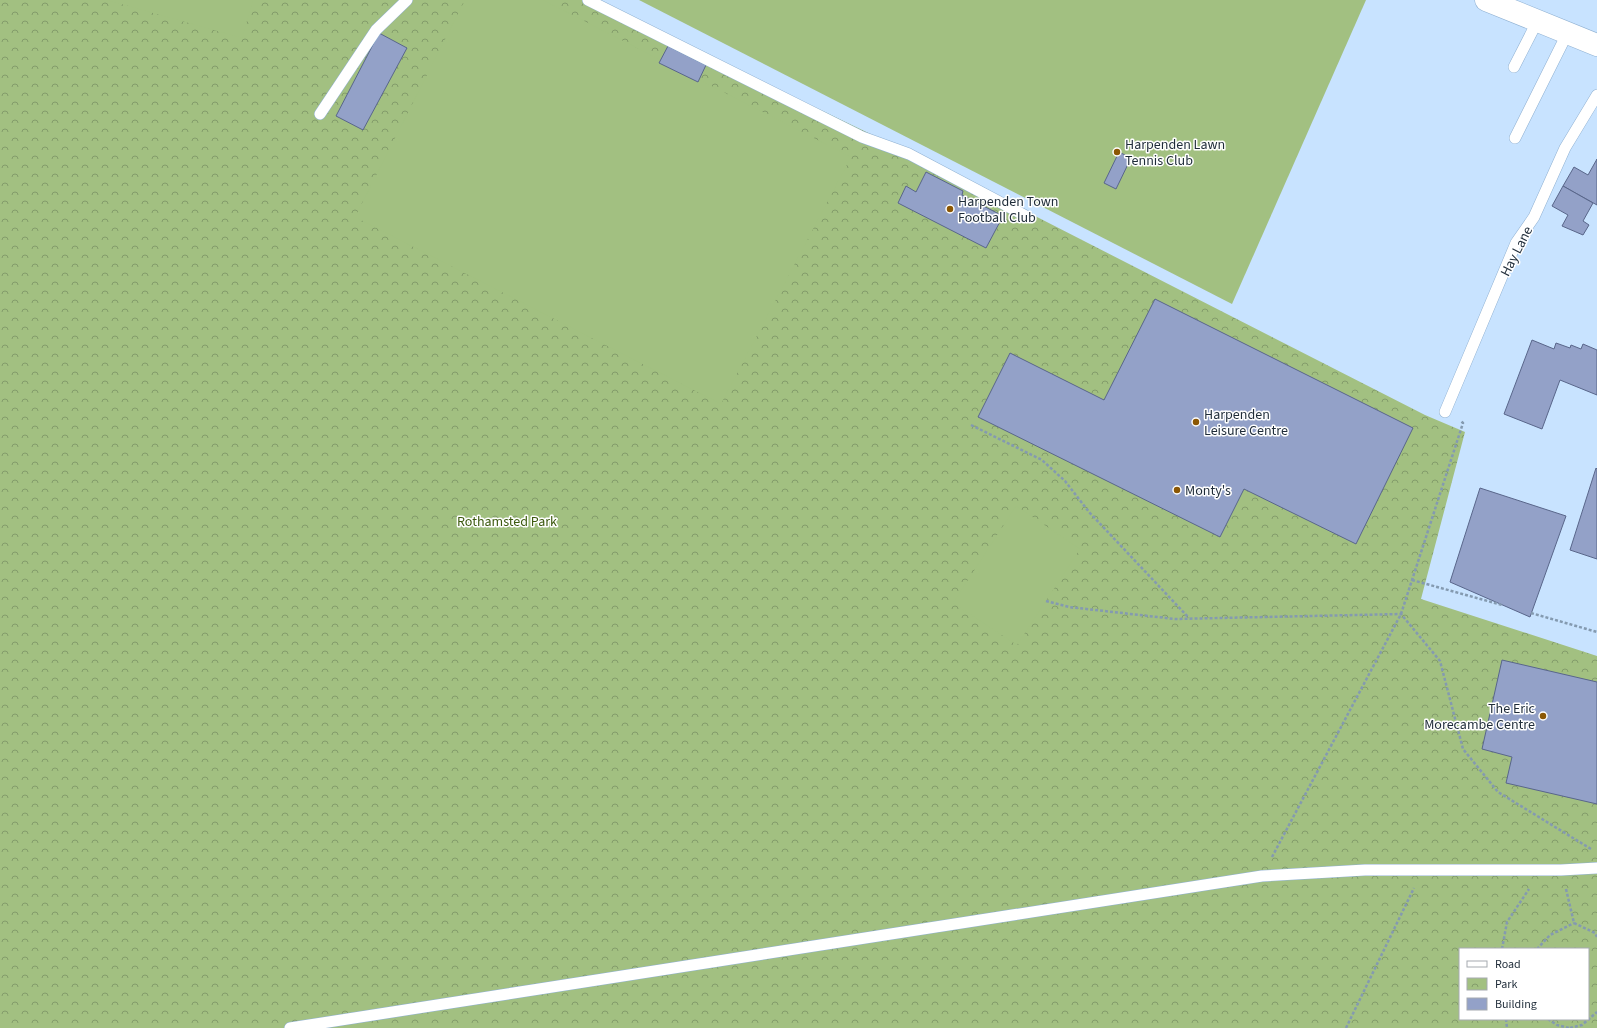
<svg xmlns="http://www.w3.org/2000/svg" width="1597" height="1028" font-family="'Source Sans 3',sans-serif">
<defs>
<pattern id="park-crowns" width="20" height="18" patternUnits="userSpaceOnUse"><rect width="20" height="18" fill="#a2c081"/><path d="M2 6a3 3 0 1 1 6 0M12 15a3 3 0 1 1 6 0" fill="none" stroke="#839c6b"/></pattern>
</defs>
<rect width="100%" height="100%" fill="#c8e3ff"/>
<path fill="url(#park-crowns)" fill-rule="evenodd" d="M0,0h592l343,165 490,250 40,17 -44,167 176,57v372h-1597zM1460,949h128v70h-128z"/>
<g fill="#a2c081">
<path d="M107,0h146l-11,38z"/>
<path d="M465,0h78l308,157 -130,247 -366,-187z"/>
<path d="M639,0h727l-134,304z"/>
<path d="M1016,506l64,43 -63,96 -64,-42z"/>
</g>
<g fill="#93a1c8" stroke="#59668a">
<path d="M379,33l28,15 -44,82 -27,-14z"/>
<path d="M668,46l38,19 -8,17 -39,-19z"/>
<path d="M1119,152l12,6 -15,31 -12,-6z"/>
<path d="M1597,159v46l-34,-19 11,-19 14,8z"/>
<path d="M926,172l37,19 -1,4 41,21 -17,32 -88,-45 8,-17 10,6z"/>
<path d="M1563,186l30,17 -10,18 6,4 -6,10 -21,-9 6,-11 -16,-9z"/>
<path d="M1155,299l258,129 -57,116 -112,-55 -24,48 -242,-120 32,-64 94,47z"/>
<path d="M1532,340l22,9 2,-6 14,5 1,-3 10,4 2,-5 14,6v45l-37,-15 -18,49 -38,-15z"/>
<path d="M1596,468l1,1v90l-27,-9z"/>
<path d="M1480,488l86,28 -36,101 -80,-35z"/>
<path d="M1502,660l95,22v122l-91,-21 6,-26 -30,-8z"/>
</g>
<g fill="none" stroke-linecap="round" stroke-linejoin="round">
<defs>
<g id="service">
<path d="M588,0l274,137 47,17 119,63"/>
<path d="M1514,67l23,-45"/>
<path d="M320,114l56,-84 31,-30"/>
<path d="M1515,138l52,-104"/>
<path d="M1445,412l71,-169 18,-26 31,-69 32,-53"/>
<path d="M290,1028l972,-152 103,-6h196l36,-2"/>
</g>
<path id="minor" d="M1486,0l111,45"/>
</defs>
<use href="#service" stroke="#90b1d2" stroke-width="12"/>
<use href="#minor" stroke="#90b1d2" stroke-width="23"/>
<g stroke="#849ab0" stroke-width="2.5" stroke-dasharray="3 2" stroke-linecap="butt">
<path d="M971,425l71,35 23,21 24,31 100,106"/>
<path d="M1412,580l90,25"/>
<path d="M1046,601l23,6 106,12 226,-5 39,47 23,88 35,43 93,57"/>
<path d="M1531,613l66,19"/>
<path d="M1272,857l129,-243 62,-191 -2,-2"/>
<path d="M1566,889l8,34"/>
<path d="M1574,923l21,10 2,4"/>
<path d="M1502,949l5,-27 22,-33"/>
<path d="M1537,949l13,-14 24,-12"/>
<path d="M1506,1019l1,9"/>
<path d="M1548,1019l9,6 12,3"/>
<path d="M1346,1028l68,-140"/>
<path d="M1570,1028l12,-3 15,-13"/>
</g>
<use href="#service" stroke="#fff" stroke-width="11"/>
<use href="#minor" stroke="#fff" stroke-width="22"/>
</g>
<g fill="#8b5704" stroke="#fff" stroke-width="1.5">
<circle cx="1117" cy="152" r="4"/>
<circle cx="950" cy="209" r="4"/>
<circle cx="1196" cy="422" r="4"/>
<circle cx="1177" cy="490" r="4"/>
<circle cx="1543" cy="716" r="4"/>
</g>
<g text-anchor="middle" stroke-width="3" stroke-linejoin="round" paint-order="stroke">
<g font-size="14" fill="#1e2b38" stroke="#fff" text-anchor="start">
<text x="1125" y="149">Harpenden Lawn<tspan x="1125" dy="16">Tennis Club</tspan></text>
<text x="958" y="206">Harpenden Town<tspan x="958" dy="16">Football Club</tspan></text>
<text x="1204" y="419">Harpenden<tspan x="1204" dy="16">Leisure Centre</tspan></text>
<text x="1185" y="495">Monty's</text>
<text x="1535" y="713" text-anchor="end">The Eric<tspan x="1535" dy="16">Morecambe Centre</tspan></text>
</g>
<g font-size="14" fill="#1e2b38" stroke="#fff">
<text transform="translate(1516 251) rotate(-63)" y="5">Hay Lane</text>
</g>
<g font-size="14" fill="#3c590e" stroke="#fff">
<text x="507" y="526">Rothamsted Park</text>
</g>
</g>
<rect x="1459" y="948" width="130" height="72" fill="#ffffff" stroke="#a5aaaf"/>
<rect x="1467" y="961" width="20" height="6" fill="#ffffff" stroke="#a5aaaf"/>
<text x="1495" y="968" font-size="12" fill="#1e2b38">Road</text>
<rect x="1467" y="978" width="20" height="12" fill="url(#park-crowns)" stroke="#a5aaaf"/>
<text x="1495" y="988" font-size="12" fill="#1e2b38">Park</text>
<rect x="1467" y="998" width="20" height="12" fill="#93a1c8" stroke="#a5aaaf"/>
<text x="1495" y="1008" font-size="12" fill="#1e2b38">Building</text>
</svg>
